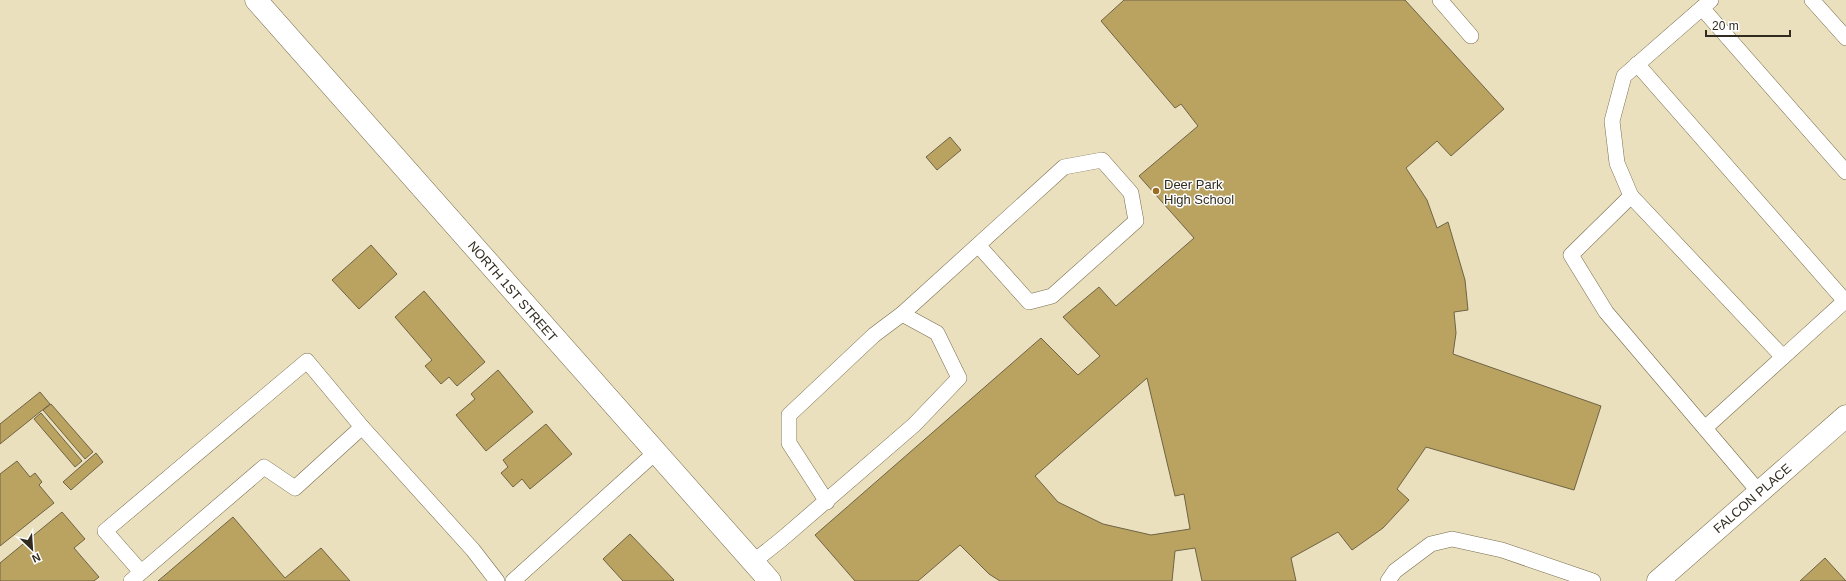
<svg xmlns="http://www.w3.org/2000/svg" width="1846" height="581" font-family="Arial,sans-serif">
<rect width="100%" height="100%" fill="#ebe0bd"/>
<g fill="#baa361" stroke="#6e6345" fill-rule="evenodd">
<path d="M1124,0h281l99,109 -53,47 -14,-15 -31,27 21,32 10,28 11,-6 17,58 3,30 -14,2 2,21 -3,21 148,52 -27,84 -148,-43 -29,42 12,11 -26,28 -31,22 -14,-18 -47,26 5,23h-94l-7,-33 -20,3 -3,30h-172l-11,-7 -29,-29 -42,36h-63l-40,-46 226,-197 37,37 22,-19 -37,-39 36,-30 17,19 78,-68 -55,-62 59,-50 -17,-22 -6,4 -74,-87zM1147,378l28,118 9,-2 6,35 -39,6 -48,-11 -45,-22 -23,-26z"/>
<path d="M950,137l11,13 -24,20 -11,-13z"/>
<path d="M371,245l26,29 -38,35 -27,-29z"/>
<path d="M424,291l61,71 -28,24 -8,-9 -8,7 -16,-18 7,-6 -37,-43z"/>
<path d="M498,370l35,42 -47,39 -30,-36 19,-16 -4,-5z"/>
<path d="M40,392l10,12 -50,40v-20z"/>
<path d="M51,404l42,48 -8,7 -42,-49z"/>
<path d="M41,413l41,48 -7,6 -41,-48z"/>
<path d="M546,424l26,30 -42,35 -8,-10 -9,8 -12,-14 7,-6 -5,-7z"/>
<path d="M96,453l7,9 -32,28 -8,-8z"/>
<path d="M17,461l13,16 5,-4 7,9 -3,3 15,18 -54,43v-72z"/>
<path d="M62,512l23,27 -11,9 25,29 -5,4h-94v-18z"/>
<path d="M233,517l52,61 36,-30 29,33h-192z"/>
<path d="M630,534l44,46 -1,1h-50l-20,-22z"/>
<path d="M1825,558l21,23h-46z"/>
</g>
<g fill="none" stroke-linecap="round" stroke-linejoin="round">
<defs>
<g id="service">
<path d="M1440,0l31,36"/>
<path d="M1711,0l-87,76 -12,45 5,42 14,33 -60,59 35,57 153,180"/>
<path d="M1812,0l34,38"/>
<path d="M1702,8l144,164"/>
<path d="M1637,64l208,237"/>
<path d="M1631,196l152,161"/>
<path d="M902,314l162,-147 38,-7 29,33 5,28 -84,75 -23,6 -51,-57"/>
<path d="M1705,428l141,-128"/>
<path d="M753,562l29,-23 132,-114 45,-47 -22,-45 -35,-19 -28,21 -85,80v28l38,59"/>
<path d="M141,572l-36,-41 202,-170 55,66 111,123 24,31"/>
<path d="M131,581l133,-114 31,21 67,-61"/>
<path d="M513,581l143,-129"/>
<path d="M1388,581l7,-10 36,-27 21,-5 50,11 91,31"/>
</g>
<g id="minor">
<path d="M256,0l514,581"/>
<path d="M1658,581l188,-165"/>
</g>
</defs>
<use href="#service" stroke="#776c4d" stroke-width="16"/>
<use href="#minor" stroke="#776c4d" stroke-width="23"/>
<use href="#service" stroke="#fff" stroke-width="15"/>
<use href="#minor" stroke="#fff" stroke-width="22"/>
</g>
<circle fill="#9c6b1e" stroke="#fff" stroke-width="1.5" cx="1156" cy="191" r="4"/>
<g text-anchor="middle" stroke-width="3" stroke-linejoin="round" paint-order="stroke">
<g font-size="13" fill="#312c1f" stroke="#fff" text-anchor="start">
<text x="1164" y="189">Deer Park<tspan x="1164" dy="15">High School</tspan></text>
</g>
<g font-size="13" fill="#312c1f" stroke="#fff">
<text transform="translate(513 291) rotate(49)" y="5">NORTH 1ST STREET</text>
<text transform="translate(1752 498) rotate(-41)" y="5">FALCON PLACE</text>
</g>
</g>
<g transform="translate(32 549) rotate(155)" stroke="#ffffff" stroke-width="3" paint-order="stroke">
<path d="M0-3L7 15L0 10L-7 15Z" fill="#312c1f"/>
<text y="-6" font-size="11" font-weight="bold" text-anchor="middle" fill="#312c1f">N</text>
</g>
<path d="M1706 30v6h84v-6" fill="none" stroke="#312c1f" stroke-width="2"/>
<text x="1712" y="30" font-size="12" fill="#312c1f" stroke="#ffffff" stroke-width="3" paint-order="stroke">20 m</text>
</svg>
